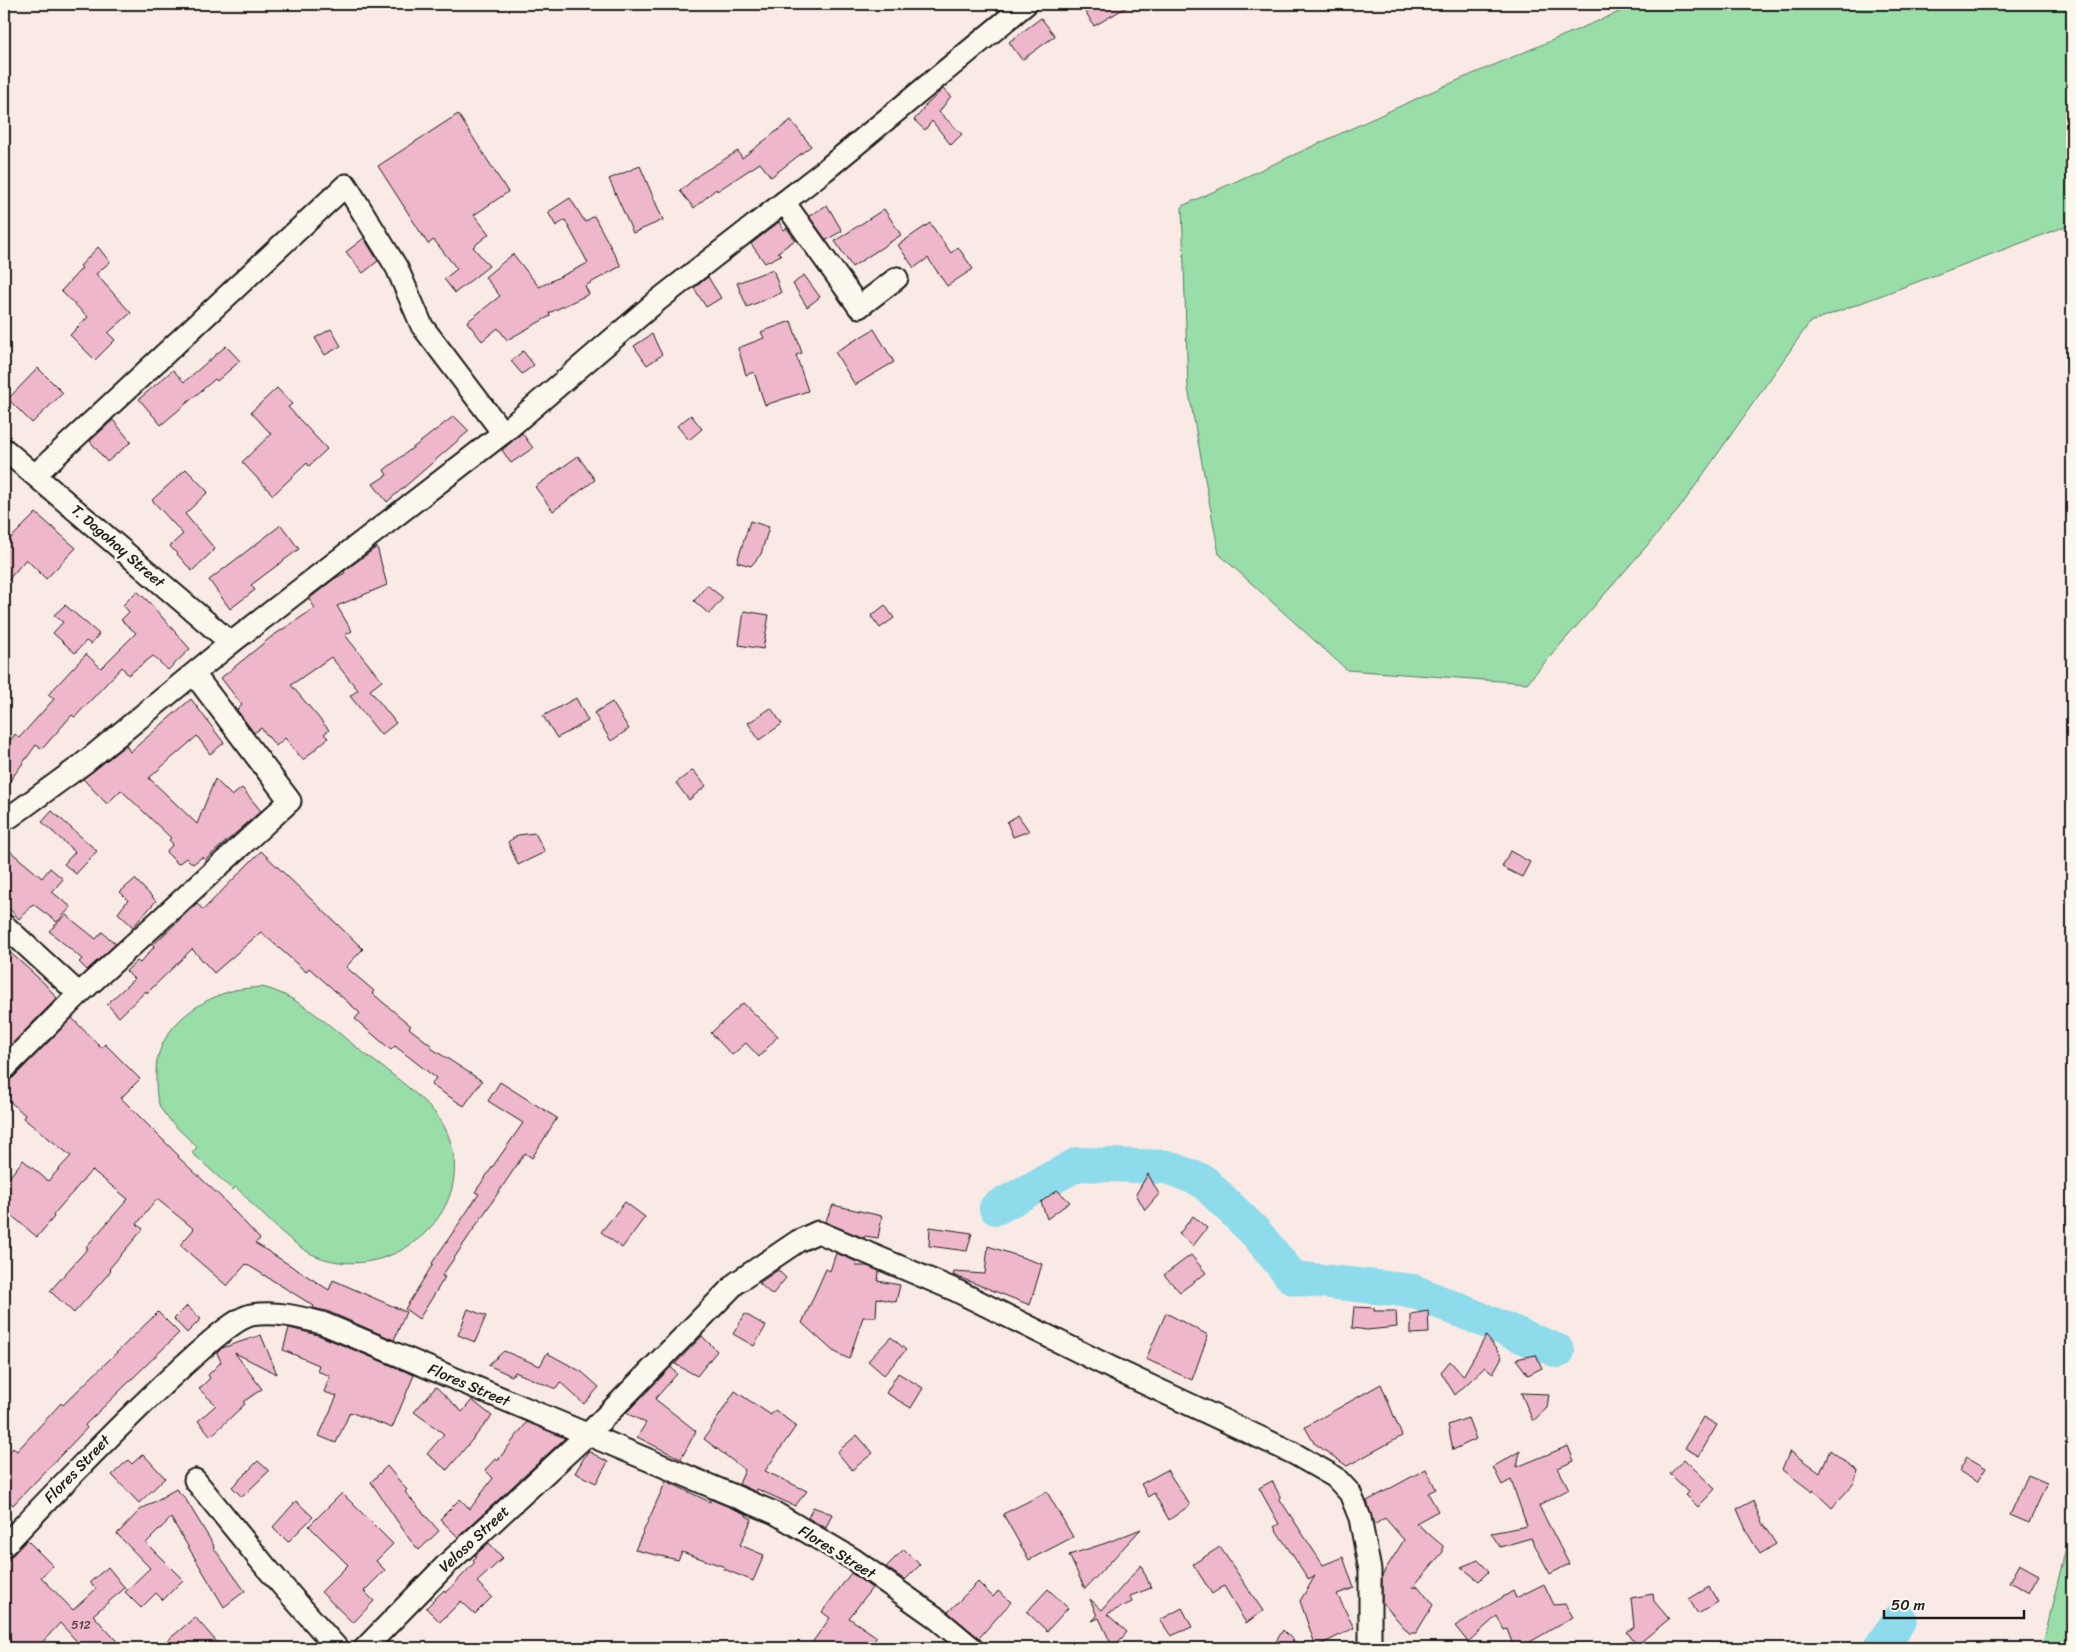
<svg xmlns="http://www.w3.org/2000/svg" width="2076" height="1652" font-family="Sriracha,sans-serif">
<rect width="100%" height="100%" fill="#f9eae5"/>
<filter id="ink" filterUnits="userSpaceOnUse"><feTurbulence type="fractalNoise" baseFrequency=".02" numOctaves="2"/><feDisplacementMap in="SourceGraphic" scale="10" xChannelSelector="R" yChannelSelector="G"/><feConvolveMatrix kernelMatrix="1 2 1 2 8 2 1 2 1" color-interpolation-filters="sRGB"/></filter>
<g filter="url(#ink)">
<g fill="#99dda9" stroke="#5a7c62">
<path d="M1638,4h434v220l-262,98 -131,187 -152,174 -180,-13 -128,-116 -31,-166 -6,-182 260,-119z"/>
<path d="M262,987c38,9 67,39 98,63 24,19 69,49 84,76 42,81 -50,161 -128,130 -22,-8 -62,-50 -80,-69l-3,3 -41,-37 5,-6c-11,-11 -30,-27 -37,-40 -4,-9 -4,-21 -4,-31 -2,-44 39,-76 79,-86 9,-2 18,-2 27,-3z"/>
<path d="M2072,1522v126h-30z"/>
</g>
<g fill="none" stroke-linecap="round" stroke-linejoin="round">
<g stroke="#8ddbeb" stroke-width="34">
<path d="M996,1208l82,-44 89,3 36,14 53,52 37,45 120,13 145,60"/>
<path d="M1880,1648l20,-29"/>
</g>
</g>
<g fill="#efb7cb" stroke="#1c1c1c">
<path d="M1081,4h51l-38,22z"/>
<path d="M1041,18l14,18 -33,24 -13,-18z"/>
<path d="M943,89l8,7 -12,16 23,22 -11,11 -19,-24 -7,9 -11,-10 9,-10 -1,-1z"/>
<path d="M458,114l50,78 -34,23 15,19 -16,13 16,19 -34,27 -11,-14 13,-10 -23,-29 -6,4 -50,-78z"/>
<path d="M791,120l20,26 -40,31 -11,-14 -43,28 -1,-2 -22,19 -14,-17 20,-17 38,-23 4,7z"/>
<path d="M640,166l23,54 -30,13 -24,-54z"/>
<path d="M570,198l15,24 9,-6 27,50 -36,20 4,8 -40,19 1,3 -43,24 -9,-12 -16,13 -15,-19 33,-26 -15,-19 28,-23 26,33 49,-24 -23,-43 -9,6 -8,-14z"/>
<path d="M827,205l15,26 -16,9 -17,-24z"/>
<path d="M884,209l17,26 -49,32 -17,-26z"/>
<path d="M779,222l5,8 3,-2 8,12 -17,12 3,3 -16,8 -14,-19z"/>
<path d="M930,223l21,30 7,-6 15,22 -26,17 -19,-28 -14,10 -16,-23z"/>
<path d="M364,238l14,23 -15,12 -17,-21z"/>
<path d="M98,247l12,15 -14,12 35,39 -23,20 7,7 -20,20 -25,-25 18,-18 -27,-26 21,-23 -2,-2z"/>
<path d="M773,269l8,24 -34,14 -10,-24z"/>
<path d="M804,275l16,22 -13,10 -14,-23z"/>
<path d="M708,277l13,21 -15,9 -12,-19z"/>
<path d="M791,321l11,32 -6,2 12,36 -43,14 -11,-33 -8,3 -8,-27 26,-10 -3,-6z"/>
<path d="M331,329l10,17 -16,9 -10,-17z"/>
<path d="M874,329l20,33 -39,23 -20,-33z"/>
<path d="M652,334l10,21 -15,10 -13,-19z"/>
<path d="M226,346l14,15 -23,20 -2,-2 -54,46 -22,-26 34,-29 11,12z"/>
<path d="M523,351l11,14 -12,9 -11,-13z"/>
<path d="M38,368l25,25 -31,30 -24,-24z"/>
<path d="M277,388l15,16 -4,3 39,42 -18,17 -2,-3 -34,32 -31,-33 29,-28 -20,-22z"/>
<path d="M691,415l11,14 -13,11 -12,-14z"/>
<path d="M454,416l15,15 -82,71 -14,-18 14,-9 -3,-5z"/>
<path d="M113,420l18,22 -24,20 -17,-21z"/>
<path d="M522,433l11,15 -22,15 -9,-13z"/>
<path d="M578,456l17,24 -42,31 -18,-24z"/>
<path d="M186,469l22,23 -23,22 30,35 -23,22 -22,-25 13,-12 -31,-34z"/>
<path d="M36,513l40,35 -30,31 -20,-20 -22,26v-40z"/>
<path d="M750,521l19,6 -8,27 -10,12 -14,-4z"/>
<path d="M281,525l18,24 -48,36 4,5 -25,19 -21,-29z"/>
<path d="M377,547l10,38 -50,21 15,25 -7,4 37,46 -12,9 26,33 -15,12 -31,-39 8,-6 -27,-33 -40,28 38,45 -5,4 4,4 -25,22 -18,-22 -9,8 -15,-18 -7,5 -17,-23 5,-5 -21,-27 50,-41 44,-29 -6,-9 25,-20 11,-6 -1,-2z"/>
<path d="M707,585l16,13 -14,16 -15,-13z"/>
<path d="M137,591l11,10 42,48 -22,21 -15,-14 -25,19 -6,-8 -47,50 -3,-2 -30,34 -6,-4 -32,44v-40l11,-15 4,4 35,-39 -6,-4 38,-41 15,14 35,-35 -15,-13 8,-8 -6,-7z"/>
<path d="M65,605l34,29 -8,10 -5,-3 -11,12 -22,-20 10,-11 -9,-7z"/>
<path d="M885,605l9,13 -14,10 -9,-12z"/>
<path d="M744,611l25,4 -6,34 -24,-4z"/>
<path d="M576,698l12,23 -31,17 -14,-22z"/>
<path d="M191,699l33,44 -14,11 -13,-18 -48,42 48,46 18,-45 17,17 10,-8 19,23 -56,49 -3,-3 -9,7 -7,-6 -8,6 -12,-12 7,-8 -4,-4 2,-2 -50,-48 -14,14 -24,-25 43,-34 4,7z"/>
<path d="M612,702l17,27 -18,12 -17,-28z"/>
<path d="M771,708l11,16 -23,16 -11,-17z"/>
<path d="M693,770l13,16 -17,14 -13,-17z"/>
<path d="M52,811l45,40 -21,23 -12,-10 11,-12 -33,-30z"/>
<path d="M1018,815l11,16 -16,6 -6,-15z"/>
<path d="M535,833l10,19 -27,13 -10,-23 10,-7z"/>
<path d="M4,846l38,32 8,-10 13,11 -11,13 19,15 -14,15 -24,-18 -14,15 -15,-16z"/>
<path d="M261,851l102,98 -17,18 28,24 -2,2 39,33 -2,2 23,18 -1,2 51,33 -18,25 -33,-21 5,-7 -41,-32 -4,4 -36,-31 5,-6 -51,-45 -3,4 -45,-40 -47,41 -22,-24 -45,44 -1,-2 -27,26 -12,-13 27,-25 -8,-8 11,-10 3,2 14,-16 -1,-2 44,-42 6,7z"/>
<path d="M1510,851l20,11 -8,15 -20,-10z"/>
<path d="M135,879l21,22 -23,26 -15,-14 10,-13 -8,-8z"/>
<path d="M66,915l30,24 6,-7 14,12 -29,26 -8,-8 3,-3 -33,-28z"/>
<path d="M4,947l40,36 13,15 -53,54z"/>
<path d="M743,1003l35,33 -19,21 -13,-14 -14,12 -21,-22z"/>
<path d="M72,1018l29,30 4,-4 35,35 -19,19 58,58 -1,1 43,40 39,42 -5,4 74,47 4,-10 73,32 -12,28 -67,-29 -14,-3 1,-2 -68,-42 -19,22 -47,-41 14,-16 -37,-30 -20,25 6,5 -34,40 2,2 -37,42 -24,-22 38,-43 -2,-1 42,-48 -36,-29 -39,45 1,2 -17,20 -33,-28v-25l19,-24 25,21 23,-25 -48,-38 2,-3 -21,-19v-15l9,-3z"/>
<path d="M500,1082l57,36 -25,40 -7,-5 -83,123 3,1 -26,42 -14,-10 28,-45 -1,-1 47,-69 -4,-2 48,-69 -35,-22z"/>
<path d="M1148,1174l11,20 -14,16 -9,-16z"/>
<path d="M1057,1190l13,12 -23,17 -6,-17z"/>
<path d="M625,1202l20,15 -23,31 -21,-16z"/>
<path d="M833,1205l49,11 -4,22 -13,-2 -1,2 -39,-16z"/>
<path d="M1193,1216l14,12 -14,18 -14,-12z"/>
<path d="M930,1227l42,6 -5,18 -38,-5z"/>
<path d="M988,1246l54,18 -12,41 -77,-30 1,-3 31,2z"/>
<path d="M836,1253l21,9 -1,4h11l12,5 -1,10 22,4 -4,17 -19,-4 -1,19h-13l-14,42 -16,-8 -31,-28 24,-54 4,2z"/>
<path d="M1191,1255l15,18 -26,19 -16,-17z"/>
<path d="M778,1270l8,8 -14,17 -13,-12z"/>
<path d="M187,1306l14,13 -14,14 -13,-14z"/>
<path d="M1354,1307l21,1 -1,3h22l1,16 -30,3 -15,-2z"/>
<path d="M468,1309l18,7 -11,26 -17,-7z"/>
<path d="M1428,1311l1,22 -18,1v-20z"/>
<path d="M158,1312l21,21 -94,92 2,3 -74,77 -9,-8v-39l9,-10 4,3 44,-48 2,2z"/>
<path d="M1166,1313l42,22 -16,45 -46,-21z"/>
<path d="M745,1314l21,12 -12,20 -21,-12z"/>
<path d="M289,1328l29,7 96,40 -22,53 -42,-16 -14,31 -17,-7 18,-40 -13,-4 6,-16 -13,-5 2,-6 -36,-15z"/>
<path d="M261,1335l16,39 -42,-21 27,36 -19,13 2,2 -34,32 -13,-15 18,-16 -17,-16 11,-11 -2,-3 13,-13 -4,-9 5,-5z"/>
<path d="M702,1336l15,15 -20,25 -22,-12z"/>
<path d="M1486,1336l16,21 -9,16 -8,-6 -30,28 -14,-23 9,-11 13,15z"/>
<path d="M891,1337l15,13 -22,25 -16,-14z"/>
<path d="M504,1351l36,15 7,-13 35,19 17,15 -15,17 -24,-22 -4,7 -41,-17 -3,4 -24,-11z"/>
<path d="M1536,1355l6,13 -14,7 -12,-16z"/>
<path d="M671,1367l6,7 -22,25 41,32 -15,28 -44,-22 9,-14 -20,-10z"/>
<path d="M898,1373l25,15 -12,20 -25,-15z"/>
<path d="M1381,1384l21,52 -55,30 -33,-23 -9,-16z"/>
<path d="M436,1387l26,25 10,-12 20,16 -45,54 -20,-16 17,-20 -30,-22z"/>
<path d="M735,1391l36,24 4,-5 21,16 -31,45 42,20 -12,15 -38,-17 -1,3 -17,-8 6,-14 -41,-31z"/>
<path d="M1521,1393l28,1 -2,14 -14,13z"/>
<path d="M1703,1417l14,8 -18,31 -14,-8z"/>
<path d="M1468,1418l8,21 -23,11 -5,-25z"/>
<path d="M527,1422l38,16 -107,99 -18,-18 20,-20 10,10 23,-31 -8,-8 11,-12 2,2z"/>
<path d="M857,1435l16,18 -21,17 -15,-18z"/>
<path d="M1568,1446l6,15 -16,7 11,21 -30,17 30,58 -19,10 -19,-36 -31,9 -9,-14 36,-7 -16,-46 -9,5 -9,-18 27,-16 -3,16z"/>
<path d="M1830,1450l28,21 -4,12 -22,25 -20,-19 -1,2 -29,-22 8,-18 30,22z"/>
<path d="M588,1451l20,11 -12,21 -21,-10z"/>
<path d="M143,1454l22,24 -26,25 -27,-28 16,-15 4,4z"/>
<path d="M1967,1457l19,11 -9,14 -18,-11z"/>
<path d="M1684,1459l31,30 -17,18 -12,-12 3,-3 -19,-18z"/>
<path d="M258,1461l11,10 -27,26 -10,-10z"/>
<path d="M387,1466l20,24 -2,2 34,39 -20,19 -9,-10 -39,-58z"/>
<path d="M1426,1469l10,20 -8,4 10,18 -22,12 27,23v6l-31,36 6,-2 15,19 -17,28h-7l-27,-31v-27l22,-35 -19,-22 -11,7 -7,-24z"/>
<path d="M1167,1470l23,35 -21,15 -15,-27 -6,4 -7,-13z"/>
<path d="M2028,1475l19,8 -18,40 -19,-8z"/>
<path d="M666,1481l44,21v-3l36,15v2l6,3 -12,26 24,10 -11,26 -29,-12 1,-2 -43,-15 -4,8 -43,-10z"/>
<path d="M1272,1481l9,17h-2l44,67 20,-8 11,31 -17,6 17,34 -38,19 -16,-46 15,-25 -6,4 -35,-53 5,-3 -20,-36z"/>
<path d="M176,1489l9,9 29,48 -1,1 32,44 -21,16 -53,-89 -25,25 37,37 -20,20 -7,-7 -15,15 -16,-16 25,-24 -33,-34 23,-24z"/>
<path d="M1047,1492l26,45 -44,23 -26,-46z"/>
<path d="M342,1493l51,51 -17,17 9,9 -21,21 10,10 -21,22 -32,-31 27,-27 -39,-39z"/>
<path d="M296,1501l17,16 -25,25 -15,-15z"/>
<path d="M1753,1501l9,22 14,21 -16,10 -12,-20 -11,-25z"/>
<path d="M813,1507l19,7 -6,14 -18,-10z"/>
<path d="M1141,1529l-56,60 -16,-34 37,-12z"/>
<path d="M27,1540l26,26 -12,11 32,33 23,-21 -6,-7 18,-15 17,21 -32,27 30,33h-40l-23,-25 -23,25h-18l-15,-12v-72z"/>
<path d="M489,1543l14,15 -26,24 15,15 -17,17 -14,-13 -21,21 -14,-14 18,-18 2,3 29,-31 -2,-2 4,-4 -2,-1z"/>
<path d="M1220,1547l43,64 -17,12 -22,-37 -12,8 -19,-30z"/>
<path d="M904,1549l16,16 -15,15 -19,-13z"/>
<path d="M1478,1560l11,11 -10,10 -18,-14z"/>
<path d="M2019,1564l20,11 -10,18 -20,-11z"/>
<path d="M1141,1565l10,23 -21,8 2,6 -25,12 20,18 -14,16 -14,-30 -7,3 5,-5 -7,-17 12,11z"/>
<path d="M851,1573l21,15 -23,30 28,19 -9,11h-60l22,-30 -8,-6z"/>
<path d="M978,1582l15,15 5,-6 13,11 -32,36 -31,-26z"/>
<path d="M1544,1584l10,21 11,-1 8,13 -43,25 -16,6 -7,-19 -3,1 -7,-14 -29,26 -13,-16 58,-35 3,7z"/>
<path d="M1709,1587l9,15 -20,12 -9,-15z"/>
<path d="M1048,1589l20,19 -21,23 -20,-19z"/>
<path d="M1653,1594l1,7 15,18 -32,26 -10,-13 7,-5 -3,-29z"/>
<path d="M1182,1608l10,19 -21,9 -11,-16z"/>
<path d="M195,1617l27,31h-63z"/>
<path d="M1283,1630l18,18h-29z"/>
</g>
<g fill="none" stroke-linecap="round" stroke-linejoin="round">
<defs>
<g id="minor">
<path d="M784,202l75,105 38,-29"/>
<path d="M4,449l227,194"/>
<path d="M35,475l311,-290 51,83 25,58 81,107"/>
<path d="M4,819l6,-2 73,-53 148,-121 272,-210 154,-132 167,-130 202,-167"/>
<path d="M4,925l75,69"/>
<path d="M4,1069l75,-75 211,-193 -96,-127"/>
<path d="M195,1480l70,86 72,82"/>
<path d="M4,1546c59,-62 117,-123 180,-181 15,-13 49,-46 67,-50 25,-4 48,2 71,8l453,190 78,46 82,58 37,31"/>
<path d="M365,1648l81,-83 142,-131 148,-151 62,-42 20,-9 137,58 157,78 181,85 42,24 15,16 10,25 10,52v78"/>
</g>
</defs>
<use href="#minor" stroke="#1c1c1c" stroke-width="25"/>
<use href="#minor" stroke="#fbf7ec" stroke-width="21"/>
</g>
</g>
<g text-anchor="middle" stroke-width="5" stroke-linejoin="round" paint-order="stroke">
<g font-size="12" fill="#514348">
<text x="81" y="1629">512</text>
</g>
<g font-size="15" fill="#1c1c1c" stroke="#fbf7ec">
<text transform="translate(118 546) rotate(41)" y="5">T. Dagohoy Street</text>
<text transform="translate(469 1385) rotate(23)" y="5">Flores Street</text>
<text transform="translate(77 1469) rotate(-46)" y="5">Flores Street</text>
<text transform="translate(474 1539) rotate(-43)" y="5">Veloso Street</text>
<text transform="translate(837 1552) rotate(32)" y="5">Flores Street</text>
</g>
</g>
<rect width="2076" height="1652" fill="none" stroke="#fbf7ec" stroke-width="20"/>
<rect x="10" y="10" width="2056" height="1632" fill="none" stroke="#1c1c1c" stroke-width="2" filter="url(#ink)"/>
<path d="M1884 1610v8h140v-8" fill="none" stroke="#1c1c1c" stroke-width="2.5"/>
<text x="1891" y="1610" font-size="15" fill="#1c1c1c" stroke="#fbf7ec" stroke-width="4" paint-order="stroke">50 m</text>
</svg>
